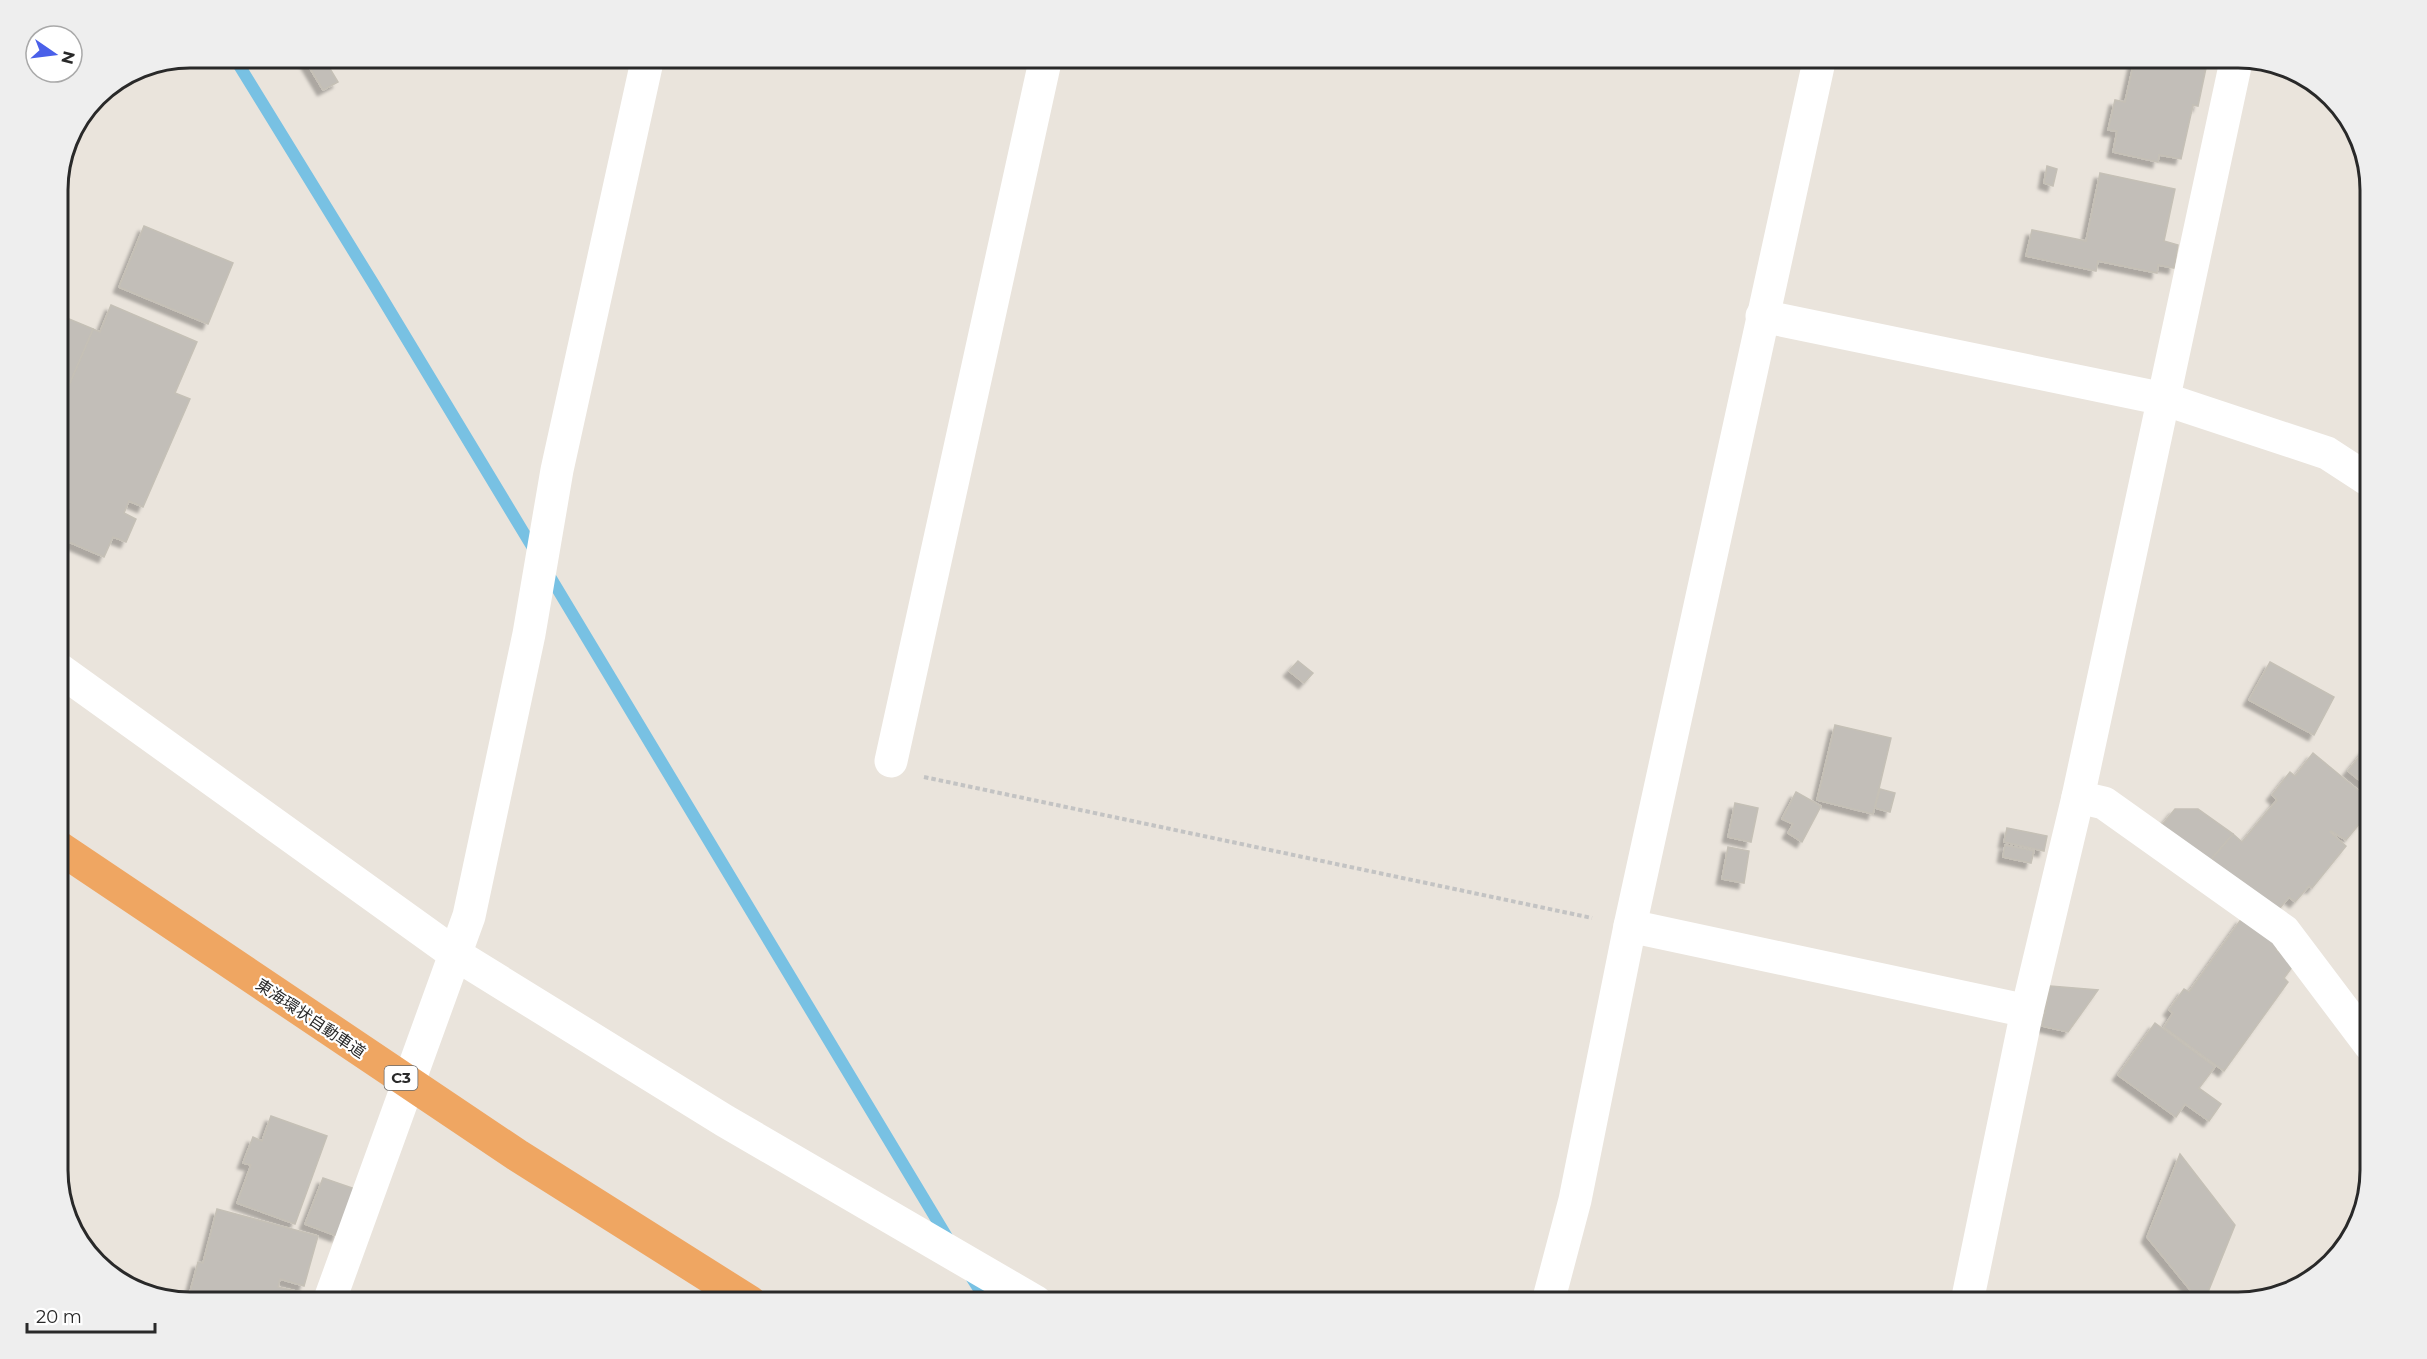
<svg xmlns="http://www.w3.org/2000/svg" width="2427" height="1359" font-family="Montserrat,'Noto Sans JP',sans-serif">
<defs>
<filter id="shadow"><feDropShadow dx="-5.5" dy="5.5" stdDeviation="1.5" flood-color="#0004"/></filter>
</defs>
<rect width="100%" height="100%" fill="#eae4dc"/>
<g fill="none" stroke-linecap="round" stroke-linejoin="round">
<g stroke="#78c1e3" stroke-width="12">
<path d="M234,57l139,226 163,270"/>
<path d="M546,570l404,672"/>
<path d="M970,1275l17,27"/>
</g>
</g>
<g fill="#c2beb8" stroke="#c5c0b6" stroke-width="1.5" filter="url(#shadow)">
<path d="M310,57h13l15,25 -15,8 -18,-30z"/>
<path d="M2135,57h20l51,11 -8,38 -5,-1 -12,54 -22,-4 -1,7 -45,-10 4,-21 -9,-1 7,-30 10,2z"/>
<path d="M2047,166l10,3 -4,17 -9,-3z"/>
<path d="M2100,173l75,16 -11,52 14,4 -4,23 -16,-3 -1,8 -59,-12 -2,10 -70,-15 6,-26 54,11z"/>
<path d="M144,226l89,37 -25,61 -89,-37z"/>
<path d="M111,305l86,37 -22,51 15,6 -47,108 -14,-6 -5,12 12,6 -10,23 -13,-5 -9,20 -47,-20v-124l36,-84 7,3z"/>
<path d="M57,314l36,15 -36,84z"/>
<path d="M1298,661l15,12 -9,10 -15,-12z"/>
<path d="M2270,662l64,35 -20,38 -65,-35z"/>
<path d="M1835,725l56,13 -18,76 -56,-14z"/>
<path d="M2370,743v46l-22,-18z"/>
<path d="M2313,753l57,47v11l-24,29 -15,-9 -1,1 16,14 -34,42 -3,-2 -14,16 -6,-5 -15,18 -67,-51 26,-30 9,8 35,-42 -5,-5 18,-23 5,4z"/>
<path d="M1880,789l15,4 -5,19 -15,-4z"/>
<path d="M1796,792l25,14 -19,36 -14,-9 5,-9 -11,-5z"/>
<path d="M1735,803l23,5 -7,34 -23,-5z"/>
<path d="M2175,809h23l35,25 -26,30 -49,-34z"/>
<path d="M2007,828l40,8 -3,15 -40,-9z"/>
<path d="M2005,845l29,6 -3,12 -28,-6z"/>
<path d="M1728,847l21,4 -5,32 -22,-4z"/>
<path d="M2242,918l38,27 -4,5 19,13 -11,15 4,4 -64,89 -60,-44 9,-14 -4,-3 15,-21 5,3z"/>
<path d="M2050,986l48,4 -30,42 -26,-6z"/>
<path d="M2155,1023l60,44 -16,21 22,16 -12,17 -24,-17 -9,13 -58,-42z"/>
<path d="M271,1116l56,20 -32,88 -58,-21 14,-38 -8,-2 10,-26 9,4z"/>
<path d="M2180,1154l55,71 -31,77h-4l-53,-65z"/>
<path d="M323,1178l32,11 -18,47 -32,-12z"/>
<path d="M217,1209l101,27 -14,50 -24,-7 -2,8 27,6 -3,9h-107l1,-5 -7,-1 9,-34 5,1z"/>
</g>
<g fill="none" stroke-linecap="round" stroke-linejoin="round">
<path stroke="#c3c3c3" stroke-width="4" stroke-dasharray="4.5 3" stroke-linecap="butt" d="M924,777l668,141"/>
<g stroke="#fff" stroke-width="33">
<path d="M1762,316l402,83 163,54 43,28"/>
<path d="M57,668l398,286 270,167 311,181"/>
<path d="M891,761l155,-704"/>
<path d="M2078,797l26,6 180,128 86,114"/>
<path d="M1630,926l397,85"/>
<path d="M329,1302l140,-386 60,-282 28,-164 91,-413"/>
<path d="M1548,1302l27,-102 55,-274 190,-869"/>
<path d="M1967,1302l60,-291 51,-214 159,-740"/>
</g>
<path stroke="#efa662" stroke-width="33" d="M57,846l460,309 233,147"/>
</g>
<g text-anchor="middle" stroke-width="4.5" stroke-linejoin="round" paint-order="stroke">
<rect fill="#fff" stroke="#696969" stroke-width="1.5" x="384.5" y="1066" width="33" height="24" rx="4.5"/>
<g font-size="15" font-weight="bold" fill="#292929">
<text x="401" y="1083">C3</text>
</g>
<g font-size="16" fill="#292929" stroke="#fff">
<text transform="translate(311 1018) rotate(34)" y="6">東海環状自動車道</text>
</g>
</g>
<path d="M0 0H2427V1359H0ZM190 68H2238A122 122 0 0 1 2360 190V1170A122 122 0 0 1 2238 1292H190A122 122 0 0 1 68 1170V190A122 122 0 0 1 190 68Z" fill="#eee" fill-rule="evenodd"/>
<path fill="none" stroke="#292929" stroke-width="3" d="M190 68H2238A122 122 0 0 1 2360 190V1170A122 122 0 0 1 2238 1292H190A122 122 0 0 1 68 1170V190A122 122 0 0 1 190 68Z"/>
<g transform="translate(54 54) rotate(104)"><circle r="28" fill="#ffffff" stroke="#a9a9a9" stroke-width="1.5"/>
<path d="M0-4.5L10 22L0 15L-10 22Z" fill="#4a60e9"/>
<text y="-9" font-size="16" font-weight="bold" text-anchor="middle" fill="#292929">N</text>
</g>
<path d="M27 1323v9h128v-9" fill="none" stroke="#292929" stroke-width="3"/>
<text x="36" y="1323" font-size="18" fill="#292929" stroke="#ffffff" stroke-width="4.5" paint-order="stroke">20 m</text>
</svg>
